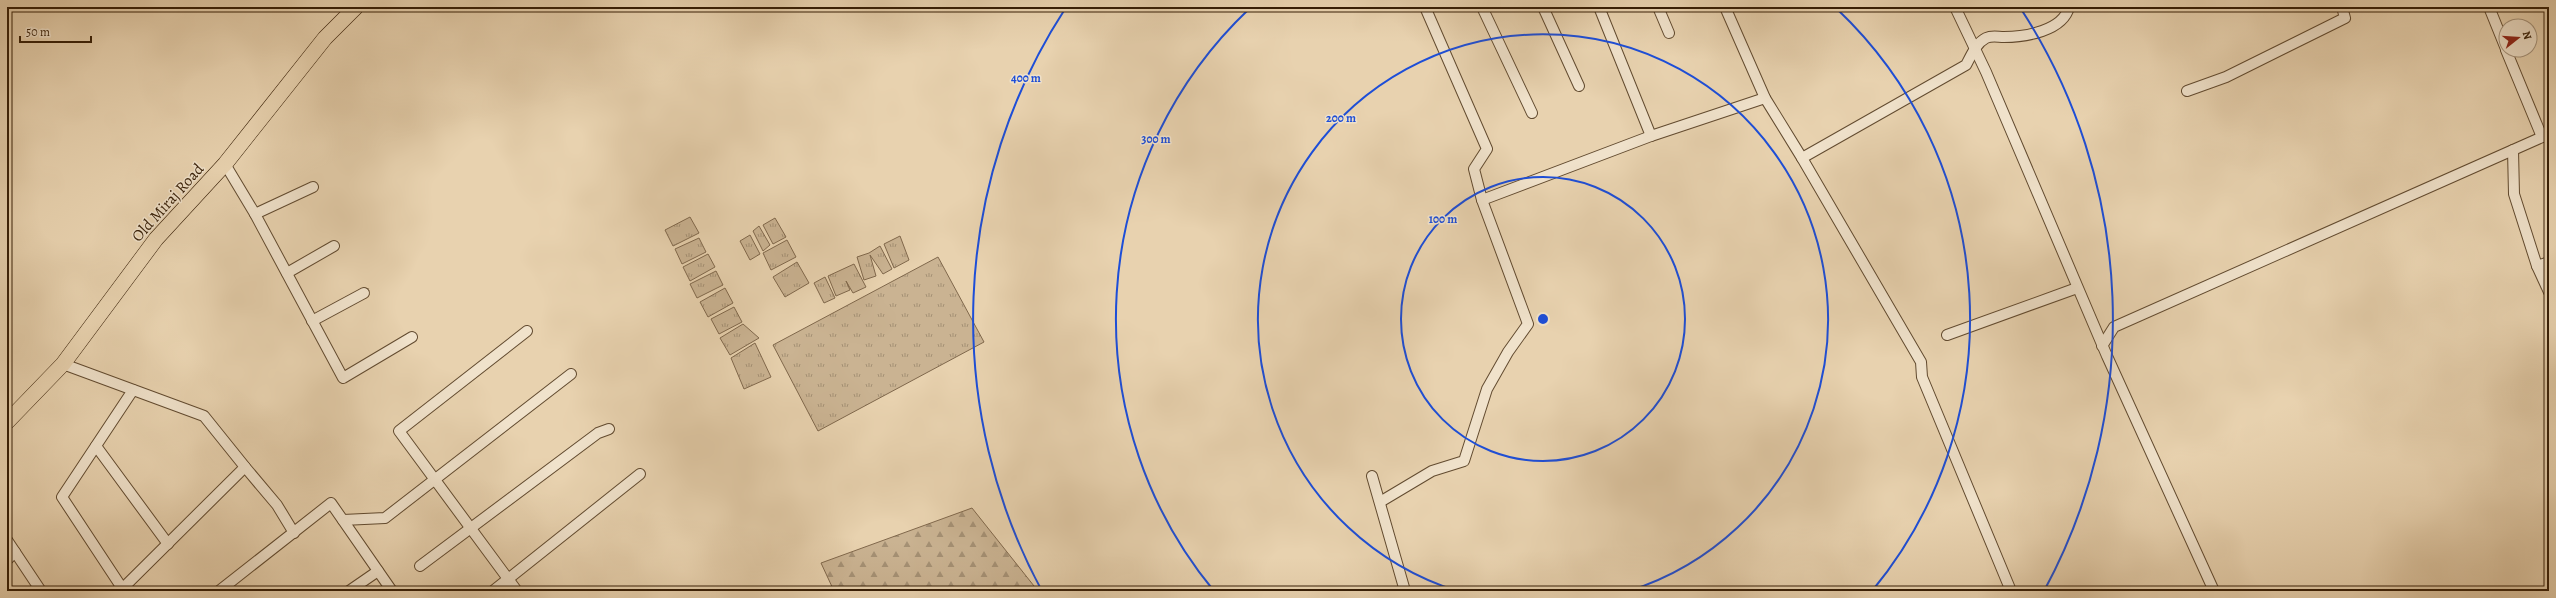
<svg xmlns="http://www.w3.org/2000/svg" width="2556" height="598" font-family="Alegreya,serif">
<defs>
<pattern id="grass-tufts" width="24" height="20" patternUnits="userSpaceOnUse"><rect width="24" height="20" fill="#cab392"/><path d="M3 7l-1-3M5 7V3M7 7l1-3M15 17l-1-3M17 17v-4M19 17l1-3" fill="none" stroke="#a59175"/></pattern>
<pattern id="forest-firs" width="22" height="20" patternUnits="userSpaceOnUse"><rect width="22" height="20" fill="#cab392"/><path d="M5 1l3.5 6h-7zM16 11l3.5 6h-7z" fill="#a59175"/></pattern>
</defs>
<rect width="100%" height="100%" fill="#e8d2af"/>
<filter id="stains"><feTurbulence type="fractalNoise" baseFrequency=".005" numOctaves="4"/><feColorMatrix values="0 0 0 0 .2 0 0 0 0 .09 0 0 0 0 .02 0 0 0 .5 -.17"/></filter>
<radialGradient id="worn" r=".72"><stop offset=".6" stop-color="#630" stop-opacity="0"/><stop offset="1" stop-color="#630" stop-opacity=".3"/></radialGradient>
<g fill="url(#grass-tufts)" stroke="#80684c">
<path d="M690,217l9,16 -26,13 -8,-16z"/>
<path d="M775,218l11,19 -13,7 -10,-19z"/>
<path d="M759,226l11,19 -7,6 -10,-20z"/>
<path d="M750,235l10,19 -10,6 -10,-19z"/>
<path d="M900,236l9,24 -15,8 -10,-24z"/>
<path d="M699,238l7,14 -24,12 -7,-15z"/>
<path d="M787,240l9,17 -25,13 -8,-17z"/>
<path d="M880,246l12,23 -9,5 -13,-19 6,21 -12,4 -7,-23 12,-4z"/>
<path d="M708,254l7,13 -25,14 -7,-14z"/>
<path d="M938,257l46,85 -166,89 -45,-86z"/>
<path d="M797,262l12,21 -24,14 -12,-20z"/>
<path d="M854,264l12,23 -13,6 -7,-12 4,9 -14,6 -8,-20z"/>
<path d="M716,271l7,14 -26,13 -7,-14z"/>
<path d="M825,277l10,21 -11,5 -10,-20z"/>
<path d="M725,288l8,15 -25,14 -8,-15z"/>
<path d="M734,307l8,15 -23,12 -8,-15z"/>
<path d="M743,324l16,14 -29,17 -10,-17z"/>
<path d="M755,343l16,34 -27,12 -13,-31z"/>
</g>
<path fill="url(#forest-firs)" stroke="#80684c" d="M972,508l66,83h-204l-13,-28z"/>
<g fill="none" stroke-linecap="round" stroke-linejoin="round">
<defs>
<g id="street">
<path d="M1482,7l50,106"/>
<path d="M1543,7l36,79"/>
<path d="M1599,7l52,129"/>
<path d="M1658,7l11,26"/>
<path d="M1725,7l40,91 37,60 164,-93c5,-9 10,-22 20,-27 6,-3 12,-1 18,-1 21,0 59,-6 65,-30"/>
<path d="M1955,7l31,65 121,284 107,235"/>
<path d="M2489,7l17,42"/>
<path d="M2506,50l36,87"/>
<path d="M2187,91l39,-14 119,-59 -3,-11"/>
<path d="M2513,150l1,44 23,72 12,26"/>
<path d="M1802,158l119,204 1,15 89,214"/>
<path d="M225,164l30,50 88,164 69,-41"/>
<path d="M1482,200l169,-64 114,-38"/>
<path d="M255,214l58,-27"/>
<path d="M2537,266l12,-4"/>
<path d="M287,273l47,-27"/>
<path d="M312,321l52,-28"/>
<path d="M1947,335l130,-47"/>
<path d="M2102,346l12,-19 435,-193"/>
<path d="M63,364l141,52 41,51 -125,124"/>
<path d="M96,446l72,98"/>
<path d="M245,467l32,38 17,28"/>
<path d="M1372,476l33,115"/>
<path d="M1380,502l52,-31 32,-10 23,-72 21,-37 20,-28 -46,-124 -8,-31 13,-20 -62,-142"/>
<path d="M343,520l42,-2 186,-144"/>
<path d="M7,540l34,51"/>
<path d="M7,560l8,-8"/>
<path d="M420,566l178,-133 11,-4"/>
<path d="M124,591l-62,-94 71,-107"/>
<path d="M219,591l112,-88 61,88"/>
<path d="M349,591l29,-20"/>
<path d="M493,591l147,-117"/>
<path d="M517,591l-118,-160 128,-100"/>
</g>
<path id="primary" d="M7,422l56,-58 93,-125 69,-75 100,-126 31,-31"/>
</defs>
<use href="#street" stroke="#624b30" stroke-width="12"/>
<use href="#primary" stroke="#361e06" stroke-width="16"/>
<use href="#street" stroke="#f0e2cb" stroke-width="10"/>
<use href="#primary" stroke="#e8d2af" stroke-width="15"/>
</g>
<g fill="none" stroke="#1d4ed8" stroke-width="2">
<circle cx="1543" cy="319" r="142"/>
<path d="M1457 591A285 285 0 1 1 1629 591"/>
<path d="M1214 591A427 427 0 0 1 1249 9M1837 9A427 427 0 0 1 1872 591"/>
<path d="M1042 591A570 570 0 0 1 1065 9M2021 9A570 570 0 0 1 2044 591"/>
</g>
<g text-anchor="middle" stroke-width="3" stroke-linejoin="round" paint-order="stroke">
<g font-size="16" fill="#361e06" stroke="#f0e2cb">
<text transform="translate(167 202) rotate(-48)" y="6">Old Miraj Road</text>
</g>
</g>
<circle cx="1543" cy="319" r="6" fill="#1d4ed8" stroke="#f0e2cb" stroke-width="2"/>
<g font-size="12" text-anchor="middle" font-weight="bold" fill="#1d4ed8" stroke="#f0e2cb" stroke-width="3" stroke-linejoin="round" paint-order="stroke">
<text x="1026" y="82">400 m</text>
<text x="1341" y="122">200 m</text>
<text x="1156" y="143">300 m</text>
<text x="1443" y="223">100 m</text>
</g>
<rect width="2556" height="598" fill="none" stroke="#e8d2af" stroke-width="24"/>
<rect x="8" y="8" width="2540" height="582" fill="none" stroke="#361e06" stroke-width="2"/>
<rect x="12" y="12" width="2532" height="574" fill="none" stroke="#361e06"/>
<g transform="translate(2518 38) rotate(73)"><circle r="19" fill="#f0e2cb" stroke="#a6947c"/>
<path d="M0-3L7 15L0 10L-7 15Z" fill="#8f2418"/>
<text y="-6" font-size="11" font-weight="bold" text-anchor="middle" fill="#361e06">N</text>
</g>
<path d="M20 36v6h71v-6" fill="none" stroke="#361e06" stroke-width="2"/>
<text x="26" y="36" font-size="12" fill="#361e06" stroke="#f0e2cb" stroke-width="3" paint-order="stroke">50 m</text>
<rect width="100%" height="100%" filter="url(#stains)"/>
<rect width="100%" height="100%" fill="url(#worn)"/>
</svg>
